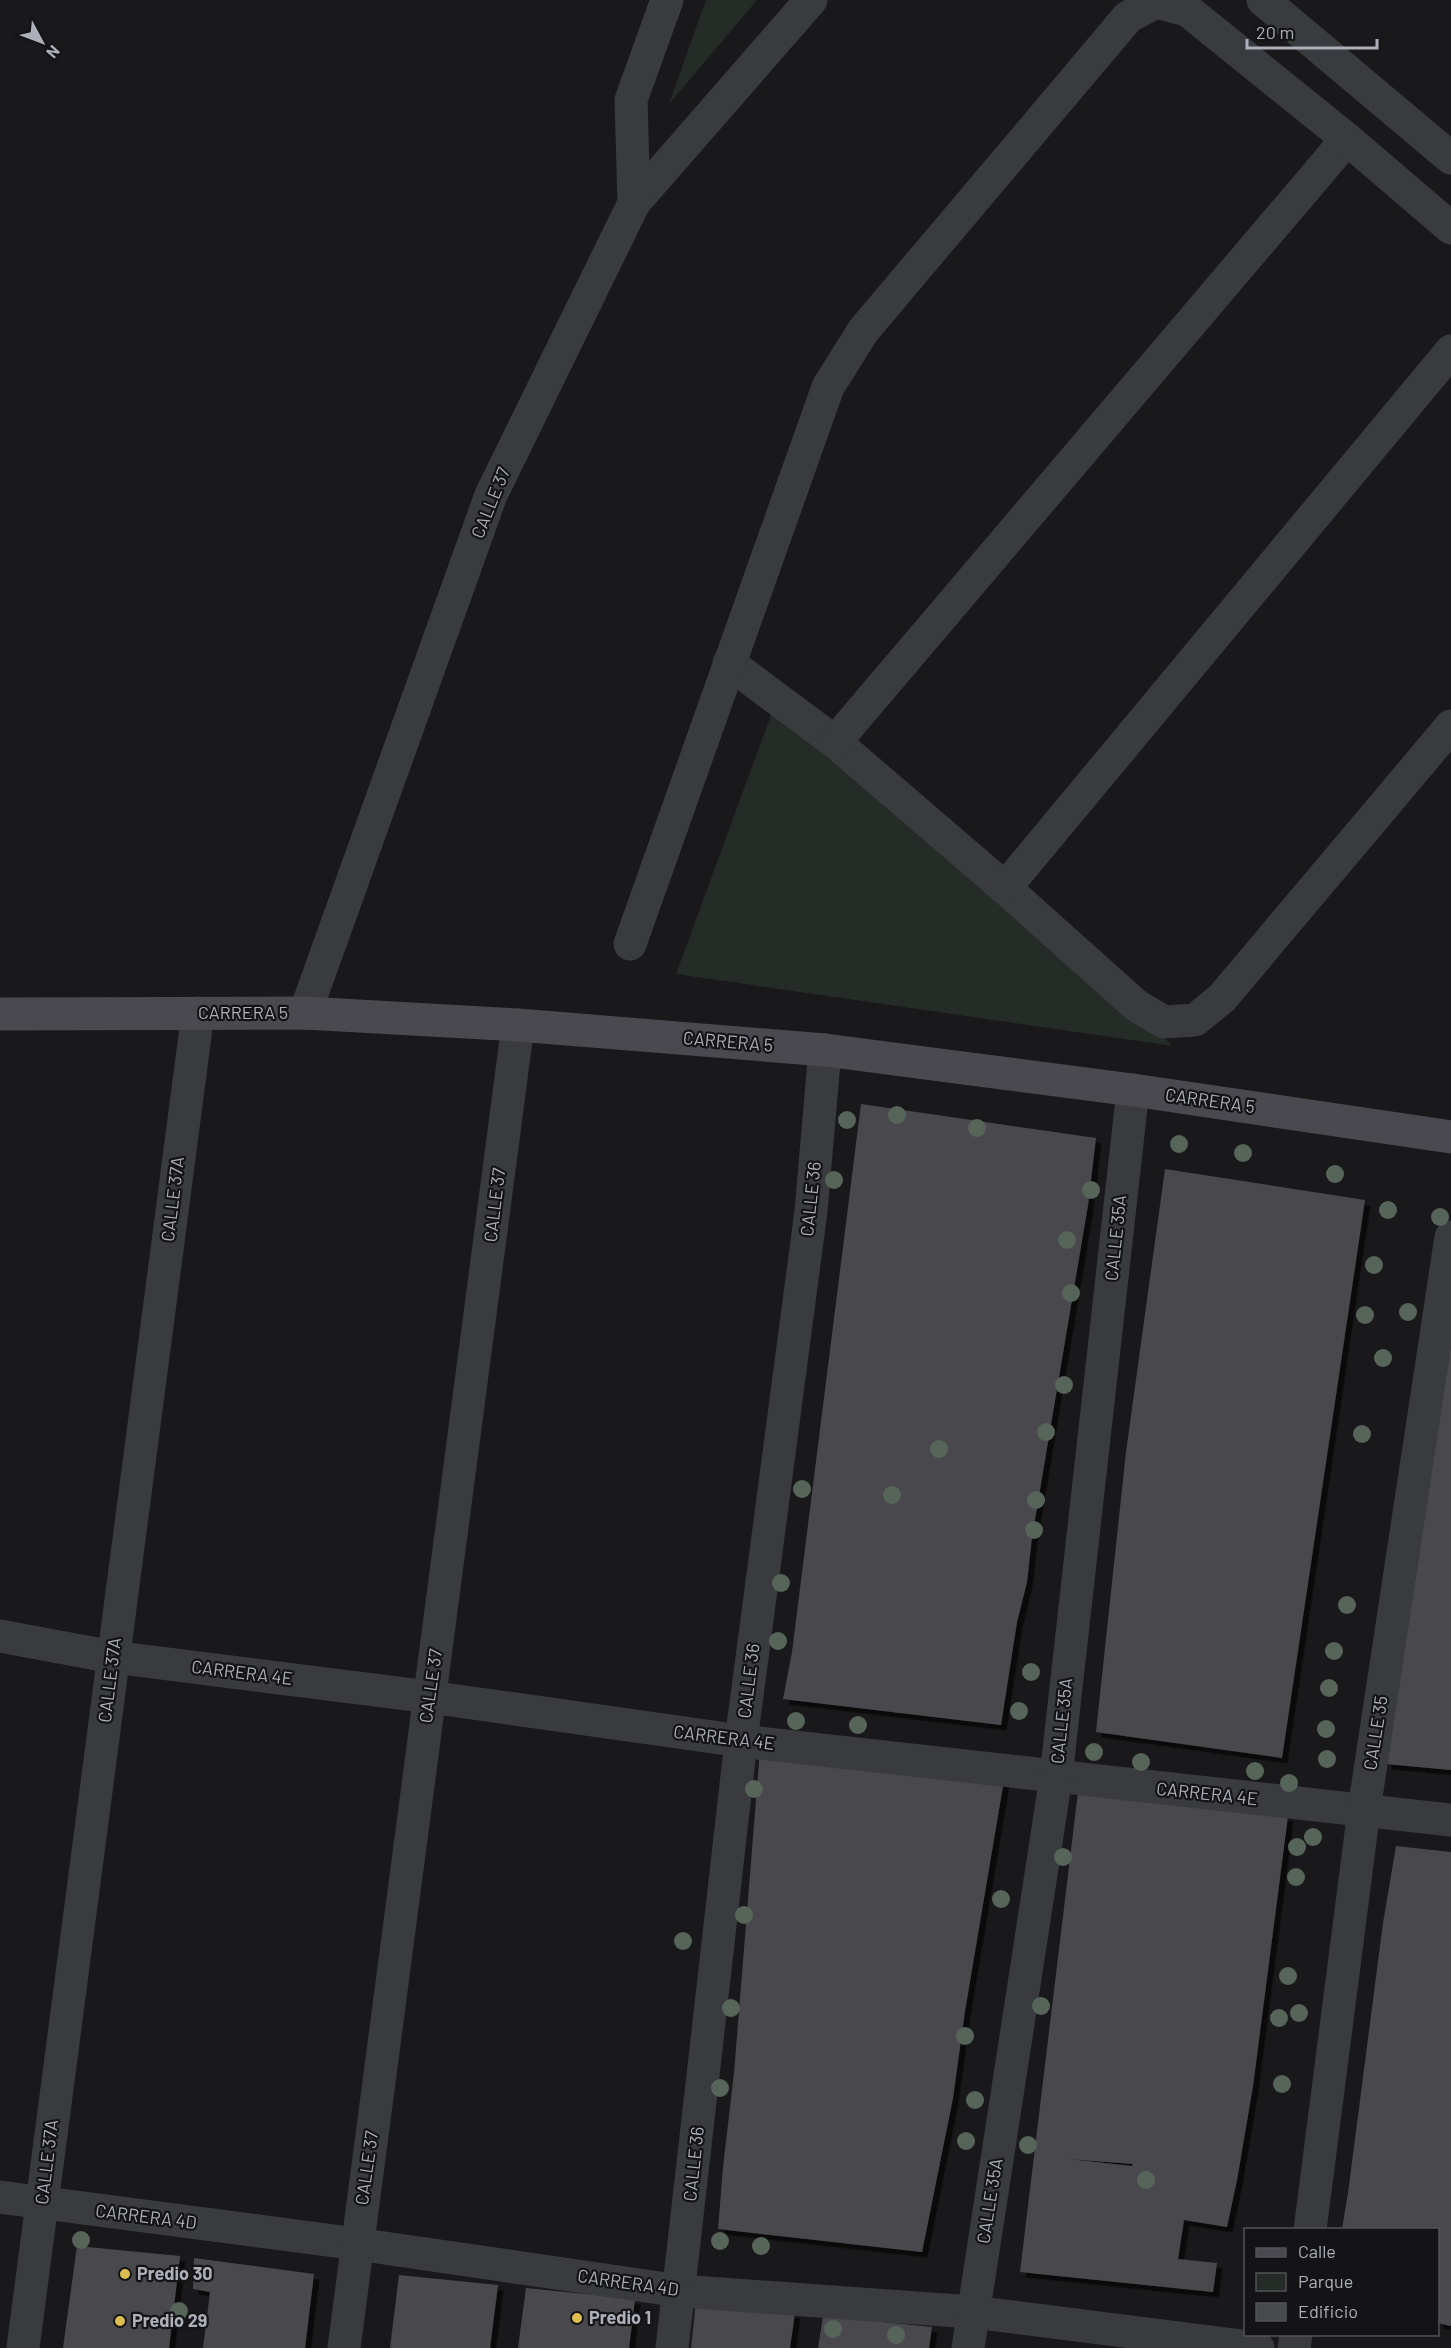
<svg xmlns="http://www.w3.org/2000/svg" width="1451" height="2348" font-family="Barlow,sans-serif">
<defs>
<filter id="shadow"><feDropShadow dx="5.5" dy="5.5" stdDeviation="0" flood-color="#0009"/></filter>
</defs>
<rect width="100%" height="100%" fill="#19191b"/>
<g fill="#252c27">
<path d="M706,0h51l-88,104z"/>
<path d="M774,707l399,339 -497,-72z"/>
</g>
<g fill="#48494d" fill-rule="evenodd" filter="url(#shadow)">
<path d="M861,1104l235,34 -8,67 -56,332 -5,45 -10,40 -16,103 -218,-26 9,-47z"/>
<path d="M1165,1169l200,31 -83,558 -186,-26 30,-280z"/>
<path d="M1451,1294v476l-65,-6z"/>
<path d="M760,1750l244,30 -39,231 -12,87 -31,154 -204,-23 5,-62 11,-94z"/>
<path d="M1078,1792l210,24 -35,270 -16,94 -10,47 -43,-7 -6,39 39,4 -4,29 -193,-20zM1068,2159l65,5 -1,2z"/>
<path d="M1396,1846l55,6v474l-13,-3 -1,-94h-95l6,-36 35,-270z"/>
<path d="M77,2246l103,10 -11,92h-106z"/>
<path d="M194,2258l120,16 -9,74h-102l7,-56 -17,-3z"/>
<path d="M399,2275l99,10 -8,63h-100z"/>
<path d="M526,2288l109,11 -6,49h-111z"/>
<path d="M696,2302l99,11 -5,35h-99z"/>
<path d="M823,2316l109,11 -3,21h-111z"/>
</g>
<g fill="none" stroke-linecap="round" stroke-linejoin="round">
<g stroke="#3a3b3f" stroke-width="33">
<path d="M1263,0l188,158"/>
<path d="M634,203l177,-203"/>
<path d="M729,663l106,79 170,146 132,118 27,16 31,-2 27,-22 229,-272"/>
<path d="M835,742l512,-603"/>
<path d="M1005,888l446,-537"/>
<path d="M630,944l198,-557 35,-56 265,-314 28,-15 31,8 160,129 104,89"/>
<path d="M305,1013l186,-518 143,-292 -3,-103 36,-100"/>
<path d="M0,1636l113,21 317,40 311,44 710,79"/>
<path d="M0,2197l357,47 323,47 293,21 285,36"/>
<path d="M1310,2230l54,-420 87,-573"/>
<path d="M23,2348l175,-1335"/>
<path d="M344,2348l174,-1323"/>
<path d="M672,2348l69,-607 70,-530 14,-161"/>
<path d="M968,2348l88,-571 77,-687"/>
<path d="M1294,2348l2,-14"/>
</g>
<path stroke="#49494f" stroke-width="33" d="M0,1014l305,-1 213,12 307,25 308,40 318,47"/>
</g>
<g fill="#566459">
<circle cx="897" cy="1115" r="9"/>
<circle cx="847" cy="1120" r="9"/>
<circle cx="977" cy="1128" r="9"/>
<circle cx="1179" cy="1144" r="9"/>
<circle cx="1243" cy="1153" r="9"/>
<circle cx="1335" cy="1174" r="9"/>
<circle cx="834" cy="1180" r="9"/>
<circle cx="1091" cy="1190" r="9"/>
<circle cx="1388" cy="1210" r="9"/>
<circle cx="1440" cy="1217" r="9"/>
<circle cx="1067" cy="1240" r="9"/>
<circle cx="1374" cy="1265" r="9"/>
<circle cx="1071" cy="1293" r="9"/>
<circle cx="1408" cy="1312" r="9"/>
<circle cx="1365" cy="1315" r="9"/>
<circle cx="1383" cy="1358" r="9"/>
<circle cx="1064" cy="1385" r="9"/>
<circle cx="1046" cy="1432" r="9"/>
<circle cx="1362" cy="1434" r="9"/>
<circle cx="939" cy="1449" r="9"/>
<circle cx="802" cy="1489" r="9"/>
<circle cx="892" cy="1495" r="9"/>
<circle cx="1036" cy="1500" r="9"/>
<circle cx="1034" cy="1530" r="9"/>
<circle cx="781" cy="1583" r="9"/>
<circle cx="1347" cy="1605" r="9"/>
<circle cx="778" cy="1641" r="9"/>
<circle cx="1334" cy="1651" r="9"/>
<circle cx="1031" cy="1672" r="9"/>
<circle cx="1329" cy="1688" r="9"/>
<circle cx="1019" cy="1711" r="9"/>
<circle cx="796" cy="1721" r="9"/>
<circle cx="858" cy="1725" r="9"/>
<circle cx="1326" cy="1729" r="9"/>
<circle cx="1094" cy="1752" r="9"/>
<circle cx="1327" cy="1759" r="9"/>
<circle cx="1141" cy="1762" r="9"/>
<circle cx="1255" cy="1771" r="9"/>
<circle cx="1289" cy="1783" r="9"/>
<circle cx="754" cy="1789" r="9"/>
<circle cx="1313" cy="1837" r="9"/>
<circle cx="1297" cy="1847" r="9"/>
<circle cx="1063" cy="1857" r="9"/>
<circle cx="1296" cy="1877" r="9"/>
<circle cx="1001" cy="1899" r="9"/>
<circle cx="744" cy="1915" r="9"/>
<circle cx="683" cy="1941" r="9"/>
<circle cx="1288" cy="1976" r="9"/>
<circle cx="1041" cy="2006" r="9"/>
<circle cx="731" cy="2008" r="9"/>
<circle cx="1299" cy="2013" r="9"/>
<circle cx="1279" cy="2018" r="9"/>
<circle cx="965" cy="2036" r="9"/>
<circle cx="1282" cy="2084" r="9"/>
<circle cx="720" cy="2088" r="9"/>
<circle cx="975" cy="2100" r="9"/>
<circle cx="966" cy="2141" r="9"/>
<circle cx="1028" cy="2145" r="9"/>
<circle cx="1146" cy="2180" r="9"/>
<circle cx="81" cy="2240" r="9"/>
<circle cx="720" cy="2241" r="9"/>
<circle cx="761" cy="2246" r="9"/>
<circle cx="179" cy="2311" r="9"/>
<circle cx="833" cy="2329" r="9"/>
<circle cx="896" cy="2335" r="9"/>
</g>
<g fill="#dbbd50" stroke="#141416" stroke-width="2">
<circle cx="125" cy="2274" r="6"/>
<circle cx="577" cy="2318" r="6"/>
<circle cx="120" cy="2321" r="6"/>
</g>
<g text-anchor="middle" stroke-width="4.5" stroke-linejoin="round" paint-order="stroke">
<g font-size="18" fill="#adafb9" stroke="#141416">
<text transform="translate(491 503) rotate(-68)" y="6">CALLE 37</text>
<text x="243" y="1019">CARRERA 5</text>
<text transform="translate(728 1042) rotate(5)" y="6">CARRERA 5</text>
<text transform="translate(1210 1101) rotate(8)" y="6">CARRERA 5</text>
<text transform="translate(173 1199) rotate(-83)" y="6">CALLE 37A</text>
<text transform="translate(811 1199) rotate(-84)" y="6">CALLE 36</text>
<text transform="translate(495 1205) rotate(-83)" y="6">CALLE 37</text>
<text transform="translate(1116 1238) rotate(-84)" y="6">CALLE 35A</text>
<text transform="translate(242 1673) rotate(7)" y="6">CARRERA 4E</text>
<text transform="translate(110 1680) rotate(-83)" y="6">CALLE 37A</text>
<text transform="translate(749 1681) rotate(-83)" y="6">CALLE 36</text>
<text transform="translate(431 1686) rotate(-82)" y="6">CALLE 37</text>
<text transform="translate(1062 1721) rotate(-84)" y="6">CALLE 35A</text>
<text transform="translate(1376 1733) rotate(-81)" y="6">CALLE 35</text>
<text transform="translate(724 1738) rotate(7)" y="6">CARRERA 4E</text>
<text transform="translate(1207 1794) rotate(6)" y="6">CARRERA 4E</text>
<text transform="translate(47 2162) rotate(-83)" y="6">CALLE 37A</text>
<text transform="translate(694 2164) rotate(-84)" y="6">CALLE 36</text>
<text transform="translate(367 2168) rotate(-82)" y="6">CALLE 37</text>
<text transform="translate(990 2201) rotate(-81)" y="6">CALLE 35A</text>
<text transform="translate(146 2217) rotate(7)" y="6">CARRERA 4D</text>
<text transform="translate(628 2283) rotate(8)" y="6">CARRERA 4D</text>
</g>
<g font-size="18" font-weight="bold" fill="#adafb9" stroke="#141416" text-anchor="start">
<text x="137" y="2280">Predio 30</text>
<text x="589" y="2324">Predio 1</text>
<text x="132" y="2327">Predio 29</text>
</g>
</g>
<rect x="1244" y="2228" width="195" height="108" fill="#141416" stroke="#515257" stroke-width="1.5"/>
<rect x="1256" y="2248" width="30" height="9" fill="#49494f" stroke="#515257" stroke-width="1.5"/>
<text x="1298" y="2258" font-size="18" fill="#adafb9">Calle</text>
<rect x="1256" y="2273" width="30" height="18" fill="#252c27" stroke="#515257" stroke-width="1.5"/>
<text x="1298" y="2288" font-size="18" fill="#adafb9">Parque</text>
<rect x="1256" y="2303" width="30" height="18" fill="#48494d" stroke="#515257" stroke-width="1.5"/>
<text x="1298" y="2318" font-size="18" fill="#adafb9">Edificio</text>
<g transform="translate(42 42) rotate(131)" stroke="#141416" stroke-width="4.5" paint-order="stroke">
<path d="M0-4.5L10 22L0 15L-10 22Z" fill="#adafb9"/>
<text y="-9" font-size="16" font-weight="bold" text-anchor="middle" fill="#adafb9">N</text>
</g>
<path d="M1247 39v9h130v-9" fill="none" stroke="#adafb9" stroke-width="3"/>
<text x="1256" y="39" font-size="18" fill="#adafb9" stroke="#141416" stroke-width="4.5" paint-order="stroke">20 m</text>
</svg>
